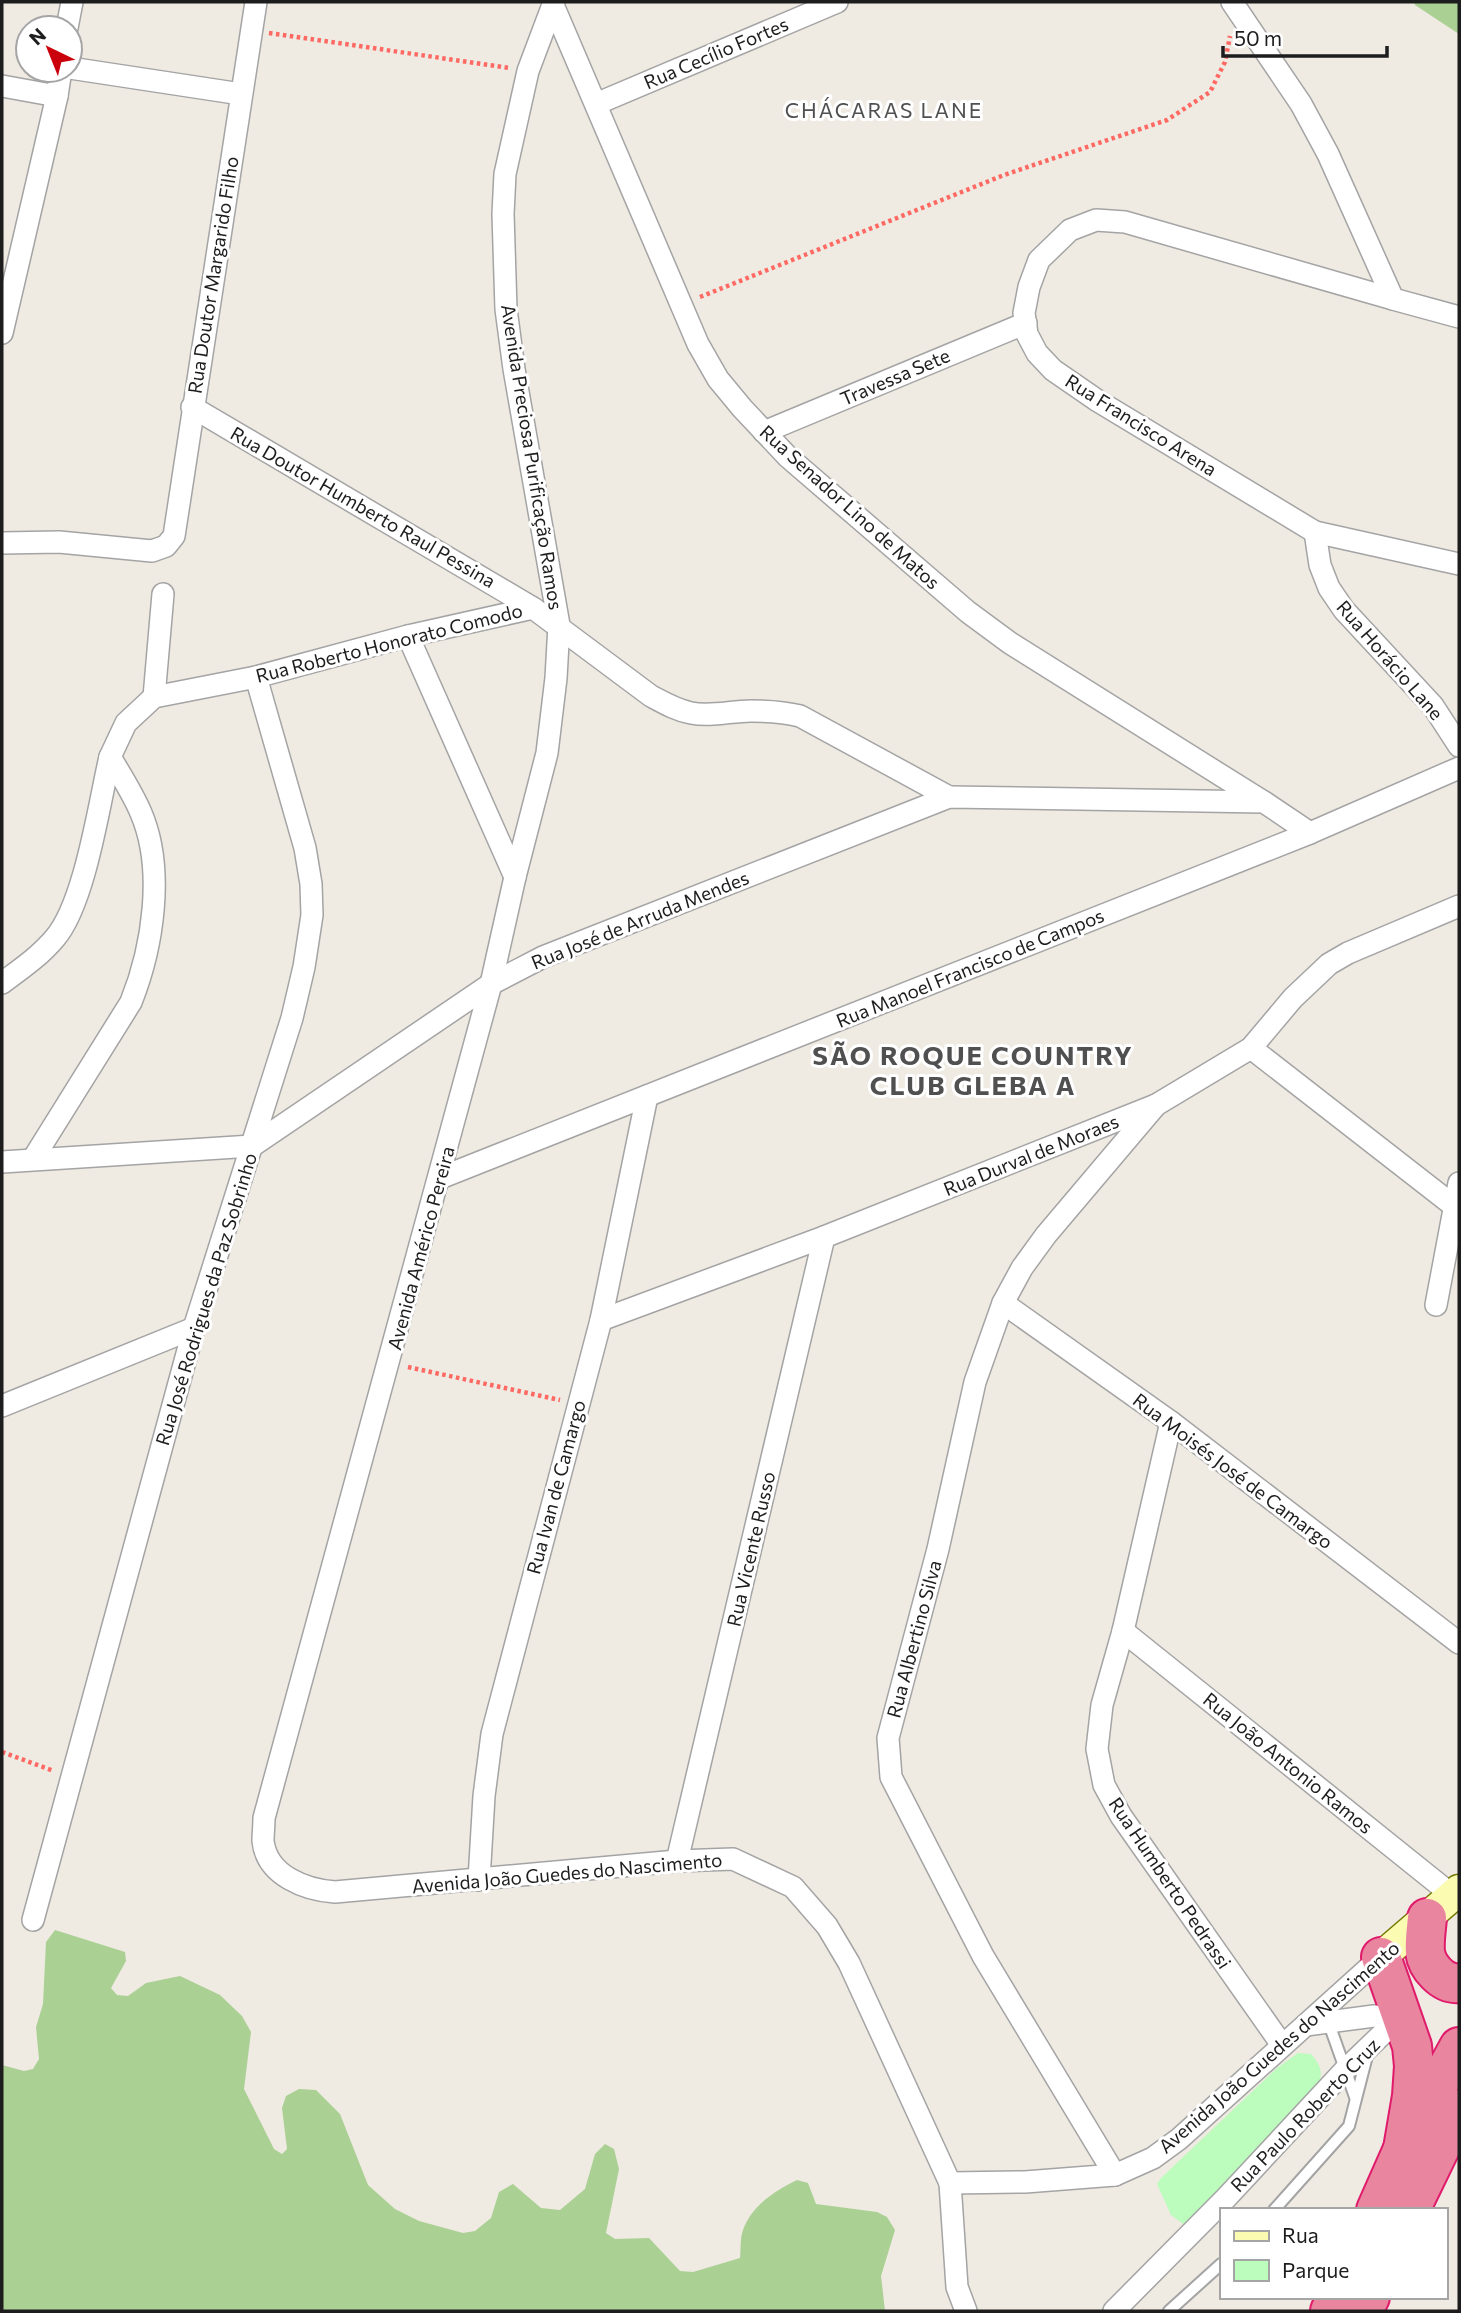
<svg xmlns="http://www.w3.org/2000/svg" width="1461" height="2313" font-family="Commissioner,sans-serif">
<rect width="100%" height="100%" fill="#efeae2"/>
<g fill="#aad094">
<path d="M1414,2h45v32l-44,-29z"/>
<path d="M55,1930l70,22 1,9 -15,27 6,7 11,1 18,-13 34,-7 40,19 22,21 9,16 -7,57 30,60 8,5 5,-5 -5,-41 4,-12 13,-7 17,1 24,24 28,71 27,24 24,12 44,12 12,-2 16,-13 8,-26 14,-8 28,24 19,2 25,-21 10,-35 10,-10 9,5 5,20 -13,64 9,6 34,-1 31,33 13,1 47,-14c1,-9 0,-20 3,-28 9,-25 32,-39 54,-50l11,3 8,21 61,8 10,5 8,13 -14,46 4,35h-883v-246l22,6 9,-2 6,-10 -3,-32 7,-23 3,-62z"/>
</g>
<path fill="#bcfcbd" d="M1298,2053l13,1c16,18 10,26 0,46l-125,126 -15,-11 -14,-31 4,-6 116,-110z"/>
<g fill="none" stroke-linecap="round" stroke-linejoin="round">
<defs>
<g id="lane">
<path d="M1328,2021l27,76"/>
<path d="M1274,2210l75,-84 19,-74"/>
<path d="M1169,2311l52,-47"/>
</g>
<g id="street">
<path d="M554,2l-26,69 -23,103 -2,40 3,95 8,60 45,256 -3,53 -9,75 -32,124 -24,107 -227,834c0,8 -1,16 -1,23 4,35 43,49 72,51l342,-31 56,-2 60,28 34,39 22,37 101,220 75,-1 90,-7 38,-17 26,-19 202,-182"/>
<path d="M1232,2l69,102 27,50 65,145 66,18"/>
<path d="M553,5l145,339 20,35 24,29 46,49 180,155 42,31 252,158"/>
<path d="M67,28l5,-26"/>
<path d="M70,68l171,26"/>
<path d="M2,86l55,10"/>
<path d="M596,104l241,-102"/>
<path d="M1393,299l-268,-77 -29,-2 -26,10 -31,30 -10,27 -5,26 3,21 10,19 16,17 45,31 217,131 144,32"/>
<path d="M2,333l55,-237 4,-26"/>
<path d="M192,407l341,201"/>
<path d="M764,432l262,-109"/>
<path d="M1315,532l5,33 9,23 15,22 89,96 26,40"/>
<path d="M2,543l57,-1 93,9 14,-5 8,-10 82,-534"/>
<path d="M408,636l107,241"/>
<path d="M154,697l9,-103"/>
<path d="M2,983c19,-14 38,-27 53,-45 30,-35 44,-134 55,-181l16,-34 28,-26 102,-20 152,-41 125,-28 118,88c13,7 25,14 40,17 20,4 40,-2 60,-2 17,0 33,1 49,5l149,81"/>
<path d="M1251,1048l203,158"/>
<path d="M33,1159l98,-157c22,-55 34,-133 10,-189 -8,-19 -20,-38 -31,-56"/>
<path d="M2,1162l250,-16 239,-162 52,-27 406,-160 315,5 46,31"/>
<path d="M440,1178l870,-345 149,-65"/>
<path d="M1003,1303l168,119 288,221"/>
<path d="M1436,1305l23,-122"/>
<path d="M601,1320l223,-83 332,-132 95,-57 42,-50 36,-34 19,-11 111,-47"/>
<path d="M2,1406l192,-78"/>
<path d="M1171,1422l-48,209 -21,74 -5,44 7,36 17,31 161,229"/>
<path d="M1123,1631l329,264"/>
<path d="M677,1861l147,-624"/>
<path d="M479,1880l5,-84 8,-62 109,-414 46,-224"/>
<path d="M33,1920l161,-592 98,-310 12,-51 8,-52 -1,-31 -6,-36 -49,-171"/>
<path d="M1306,2025l68,-9 26,1"/>
<path d="M1115,2175l-132,-219 -92,-179 -3,-39 50,-189 37,-167 28,-79 19,-35 24,-33 110,-130"/>
<path d="M950,2183l7,104 9,24"/>
<path d="M1114,2311l112,-113 120,-129 54,-52"/>
</g>
<path id="secondary" d="M1381,1957l78,-67"/>
<g id="highway">
<path d="M1427,1918c-1,11 -3,23 -2,34 2,15 18,33 34,31"/>
<path d="M1381,1957l31,89 2,20 -2,30 -9,53"/>
<path d="M1376,2210l27,-61 56,-102"/>
<path d="M1410,2210l49,-101"/>
<path d="M1330,2311l7,-14"/>
<path d="M1363,2311l7,-14"/>
</g>
</defs>
<use href="#lane" stroke="#a4a4a4" stroke-width="14"/>
<use href="#street" stroke="#a4a4a4" stroke-width="24"/>
<use href="#secondary" stroke="#727800" stroke-width="33"/>
<use href="#highway" stroke="#e01b6b" stroke-width="42"/>
<g stroke="#ff6963" stroke-width="4.5" stroke-dasharray="3.5 3.5" stroke-linecap="butt">
<path d="M269,33l241,35"/>
<path d="M700,297l304,-122 163,-55 43,-28 15,-30 5,-26"/>
<path d="M408,1367l152,33"/>
<path d="M2,1752l52,19"/>
</g>
<use href="#lane" stroke="#fff" stroke-width="10"/>
<use href="#street" stroke="#fff" stroke-width="21"/>
<use href="#secondary" stroke="#fcfbb2" stroke-width="30"/>
<use href="#highway" stroke="#ea859f" stroke-width="38"/>
</g>
<g text-anchor="middle" stroke-width="6" stroke-linejoin="round" paint-order="stroke">
<g font-size="19" fill="#1d1d1d" stroke="#fff">
<text transform="translate(716 53) rotate(-23)" y="7">Rua Cecílio Fortes</text>
<text transform="translate(213 275) rotate(-81)" y="7">Rua Doutor Margarido Filho</text>
<text transform="translate(895 377) rotate(-23)" y="7">Travessa Sete</text>
<text transform="translate(1141 425) rotate(32)" y="7">Rua Francisco Arena</text>
<text transform="translate(532 457) rotate(81)" y="7">Avenida Preciosa Purificação Ramos</text>
<text transform="translate(363 507) rotate(30)" y="7">Rua Doutor Humberto Raul Pessina</text>
<text transform="translate(850 507) rotate(42)" y="7">Rua Senador Lino de Matos</text>
<text transform="translate(389 643) rotate(-14)" y="7">Rua Roberto Honorato Comodo</text>
<text transform="translate(1390 660) rotate(49)" y="7">Rua Horácio Lane</text>
<text transform="translate(640 920) rotate(-22)" y="7">Rua José de Arruda Mendes</text>
<text transform="translate(970 968) rotate(-22)" y="7">Rua Manoel Francisco de Campos</text>
<text transform="translate(1031 1155) rotate(-22)" y="7">Rua Durval de Moraes</text>
<text transform="translate(421 1248) rotate(-75)" y="7">Avenida Américo Pereira</text>
<text transform="translate(206 1299) rotate(-73)" y="7">Rua José Rodrigues da Paz Sobrinho</text>
<text transform="translate(1233 1471) rotate(37)" y="7">Rua Moisés José de Camargo</text>
<text transform="translate(556 1487) rotate(-75)" y="7">Rua Ivan de Camargo</text>
<text transform="translate(751 1549) rotate(-77)" y="7">Rua Vicente Russo</text>
<text transform="translate(914 1639) rotate(-75)" y="7">Rua Albertino Silva</text>
<text transform="translate(1288 1763) rotate(39)" y="7">Rua João Antonio Ramos</text>
<text transform="translate(567 1873) rotate(-5)" y="7">Avenida João Guedes do Nascimento</text>
<text transform="translate(1170 1883) rotate(56)" y="7">Rua Humberto Pedrassi</text>
<text transform="translate(1279 2047) rotate(-41)" y="7">Avenida João Guedes do Nascimento</text>
<text transform="translate(1305 2115) rotate(-46)" y="7">Rua Paulo Roberto Cruz</text>
</g>
<g font-size="21" letter-spacing="2" fill="#505050" stroke="#fff">
<text x="884" y="118">CHÁCARAS LANE</text>
</g>
<g font-size="26" font-weight="bold" letter-spacing="2" fill="#505050" stroke="#fff">
<text x="973" y="1065">SÃO ROQUE COUNTRY<tspan x="973" dy="30">CLUB GLEBA A</tspan></text>
</g>
</g>
<rect width="1461" height="2313" fill="none" stroke="#1d1d1d" stroke-width="7"/>
<rect x="1220" y="2208" width="228" height="91" fill="#ffffff" stroke="#a5a5a5" stroke-width="2"/>
<rect x="1234" y="2231" width="35" height="10" fill="#fcfbb2" stroke="#a5a5a5" stroke-width="2"/>
<text x="1282" y="2243" font-size="21" fill="#1d1d1d">Rua</text>
<rect x="1234" y="2260" width="35" height="21" fill="#bcfcbd" stroke="#a5a5a5" stroke-width="2"/>
<text x="1282" y="2278" font-size="21" fill="#1d1d1d">Parque</text>
<g transform="translate(49 49) rotate(317)"><circle r="33" fill="#ffffff" stroke="#a5a5a5" stroke-width="2"/>
<path d="M0-5L12 26L0 18L-12 26Z" fill="#ca000d"/>
<text y="-10" font-size="19" font-weight="bold" text-anchor="middle" fill="#1d1d1d">N</text>
</g>
<path d="M1223 46v10h164v-10" fill="none" stroke="#1d1d1d" stroke-width="3.5"/>
<text x="1234" y="46" font-size="21" fill="#1d1d1d" stroke="#ffffff" stroke-width="5" paint-order="stroke">50 m</text>
</svg>
